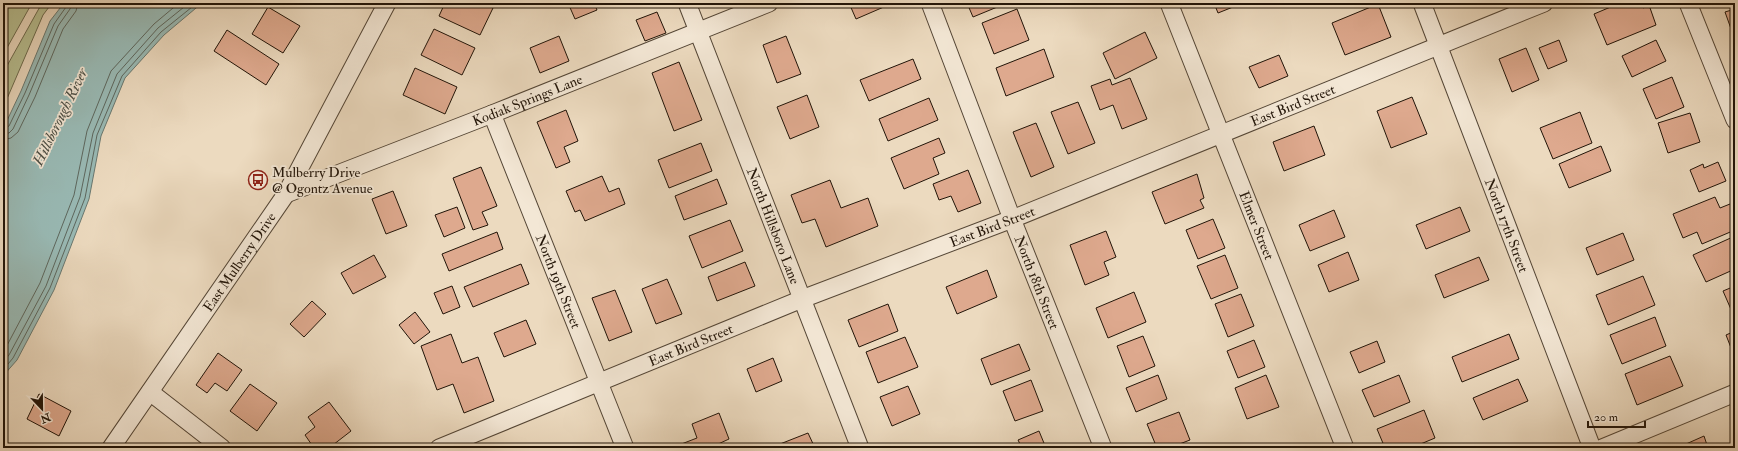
<svg xmlns="http://www.w3.org/2000/svg" width="1738" height="451" font-family="'IM FELL Double Pica',serif">
<rect width="100%" height="100%" fill="#ecdabf"/>
<filter id="stains"><feTurbulence type="fractalNoise" baseFrequency=".005" numOctaves="4"/><feColorMatrix values="0 0 0 0 .2 0 0 0 0 .09 0 0 0 0 .02 0 0 0 .5 -.17"/></filter>
<radialGradient id="worn" r=".72"><stop offset=".6" stop-color="#630" stop-opacity="0"/><stop offset="1" stop-color="#630" stop-opacity=".3"/></radialGradient>
<g fill="#b8c092" stroke="#6c6a4d">
<path d="M3,3h29l-29,52z"/>
<path d="M42,3h10l-9,12 -40,93v-35z"/>
</g>
<path fill="#99bab5" stroke="#697870" d="M64,3h138l-38,32 -39,43 -24,58 -12,63 -35,91 -37,70 -14,16v-247l18,-38 29,-70z"/>
<g fill="none" stroke-linecap="round" stroke-linejoin="round">
<g stroke="#5d675e" stroke-width="1">
<path d="M3,129l6,-3 16,-33 29,-69 12,-17 1,-4"/>
<path d="M3,134l6,-1 4,-4 16,-34 29,-69 12,-17 2,-6"/>
<path d="M3,140l8,-2 7,-6 17,-35 28,-68 13,-18 2,-8"/>
<path d="M3,353l37,-70 34,-88 13,-64 24,-60 43,-47 25,-21"/>
<path d="M3,362l6,-7 37,-69 34,-89 13,-64 24,-59 41,-46 31,-25"/>
<path d="M3,370l10,-12 37,-70 35,-90 12,-63 25,-59 39,-44 36,-29"/>
</g>
</g>
<g fill="#dea98e" stroke="#211408">
<path d="M445,3h37l11,5 -13,27 -41,-19z"/>
<path d="M568,3h26l3,7 -22,9z"/>
<path d="M639,3h13l-11,4z"/>
<path d="M849,3h44l-37,16z"/>
<path d="M967,3h40l-34,14z"/>
<path d="M1214,3h29l-25,10z"/>
<path d="M1620,3h21l2,5 6,-3 7,20 -49,20 -13,-31z"/>
<path d="M1378,4l13,33 -46,18 -13,-32z"/>
<path d="M268,7l32,19 -17,27 -31,-19z"/>
<path d="M1017,9l12,31 -35,14 -12,-31z"/>
<path d="M1735,9v31l-10,-28z"/>
<path d="M657,12l9,21 -21,8 -9,-21z"/>
<path d="M434,29l41,19 -13,27 -41,-20z"/>
<path d="M227,30l52,34 -13,21 -52,-34z"/>
<path d="M1145,32l12,26 -42,21 -12,-26z"/>
<path d="M559,36l10,25 -29,12 -10,-25z"/>
<path d="M786,36l15,38 -24,9 -14,-38z"/>
<path d="M1559,40l8,21 -19,8 -9,-21z"/>
<path d="M1656,40l10,21 -34,16 -10,-21z"/>
<path d="M1526,48l13,32 -27,12 -13,-33z"/>
<path d="M1044,49l10,28 -48,19 -10,-28z"/>
<path d="M1279,55l9,21 -29,12 -10,-21z"/>
<path d="M913,59l8,20 -52,22 -9,-21z"/>
<path d="M679,62l23,58 -28,11 -22,-58z"/>
<path d="M415,68l42,19 -12,27 -42,-19z"/>
<path d="M1672,77l12,30 -28,12 -13,-30z"/>
<path d="M1130,78l17,41 -25,10 -9,-24 -13,5 -9,-24 19,-7 2,6z"/>
<path d="M807,95l12,32 -29,12 -13,-32z"/>
<path d="M1412,97l15,37 -36,14 -14,-37z"/>
<path d="M929,98l9,22 -50,21 -9,-22z"/>
<path d="M1078,102l17,41 -27,11 -17,-42z"/>
<path d="M566,110l12,31 -14,6 6,15 -14,6 -19,-46z"/>
<path d="M1580,112l12,31 -39,16 -13,-31z"/>
<path d="M1690,113l10,29 -32,11 -10,-30z"/>
<path d="M1036,123l18,44 -23,10 -18,-45z"/>
<path d="M1314,126l11,29 -41,16 -11,-29z"/>
<path d="M939,138l6,15 -12,5 6,16 -35,15 -13,-31z"/>
<path d="M701,143l11,28 -43,17 -11,-28z"/>
<path d="M1601,146l10,25 -42,17 -10,-24z"/>
<path d="M1718,162l8,19 -27,11 -9,-22 13,-6 1,4z"/>
<path d="M481,167l16,39 -15,6 6,13 -15,5 -20,-52z"/>
<path d="M968,170l13,33 -23,9 -7,-16 -12,4 -6,-16z"/>
<path d="M1197,174l7,24 -4,2 4,8 -39,16 -13,-32z"/>
<path d="M602,176l7,16 10,-4 6,16 -40,17 -5,-11 -5,2 -9,-21z"/>
<path d="M717,179l10,25 -43,16 -9,-24z"/>
<path d="M830,180l11,28 27,-10 10,28 -52,21 -11,-28 -13,4 -11,-28z"/>
<path d="M393,191l14,35 -21,8 -14,-35z"/>
<path d="M1715,197l5,11 15,-6v28l-33,14 -5,-12 -14,6 -10,-24z"/>
<path d="M457,207l8,21 -21,9 -9,-22z"/>
<path d="M1460,207l10,24 -44,18 -10,-24z"/>
<path d="M1334,210l11,27 -35,14 -11,-26z"/>
<path d="M1213,219l12,29 -27,11 -12,-29z"/>
<path d="M730,220l13,31 -41,17 -13,-32z"/>
<path d="M1106,231l10,26 -12,5 5,13 -24,10 -15,-40z"/>
<path d="M497,232l6,17 -54,22 -7,-17z"/>
<path d="M1623,233l11,27 -37,15 -11,-27z"/>
<path d="M1735,236v33l-29,13 -13,-27z"/>
<path d="M1348,252l11,28 -30,12 -11,-27z"/>
<path d="M374,255l12,22 -33,17 -12,-21z"/>
<path d="M1225,255l13,33 -27,11 -14,-33z"/>
<path d="M1479,257l10,23 -45,18 -9,-23z"/>
<path d="M745,262l10,24 -38,15 -9,-24z"/>
<path d="M521,264l8,20 -56,23 -9,-20z"/>
<path d="M987,270l10,27 -40,17 -11,-27z"/>
<path d="M1643,276l12,29 -47,20 -12,-30z"/>
<path d="M667,279l15,35 -26,10 -14,-35z"/>
<path d="M452,286l8,21 -17,7 -9,-21z"/>
<path d="M1735,286v27l-2,1 -10,-23z"/>
<path d="M615,290l17,42 -23,9 -17,-43z"/>
<path d="M1134,292l12,30 -38,16 -12,-30z"/>
<path d="M1241,294l13,32 -26,11 -13,-33z"/>
<path d="M312,301l14,13 -22,23 -14,-13z"/>
<path d="M888,304l10,27 -39,16 -11,-27z"/>
<path d="M415,312l15,20 -16,12 -15,-19z"/>
<path d="M1655,317l11,29 -44,18 -12,-29z"/>
<path d="M526,320l10,24 -32,13 -10,-24z"/>
<path d="M1735,331v27l-9,-23z"/>
<path d="M451,334l11,29 16,-6 16,44 -30,12 -11,-29 -16,6 -16,-44z"/>
<path d="M1509,334l10,25 -57,23 -10,-25z"/>
<path d="M1143,336l12,30 -26,11 -12,-31z"/>
<path d="M905,337l13,30 -40,16 -12,-31z"/>
<path d="M1254,340l11,27 -27,11 -11,-27z"/>
<path d="M1377,341l8,21 -26,11 -9,-21z"/>
<path d="M1019,344l11,26 -39,15 -10,-26z"/>
<path d="M218,353l24,17 -15,21 -12,-8 -8,10 -11,-8z"/>
<path d="M1670,356l13,30 -46,19 -12,-31z"/>
<path d="M773,358l9,23 -26,11 -9,-23z"/>
<path d="M1158,375l9,24 -31,13 -10,-24z"/>
<path d="M1266,375l13,32 -32,12 -12,-31z"/>
<path d="M1399,375l11,27 -36,15 -12,-27z"/>
<path d="M1518,379l10,22 -45,19 -10,-22z"/>
<path d="M1031,380l12,31 -28,10 -12,-30z"/>
<path d="M250,384l27,19 -20,28 -27,-20z"/>
<path d="M908,386l12,28 -28,12 -12,-29z"/>
<path d="M39,394l32,17 -12,25 -32,-17z"/>
<path d="M329,402l22,29 -22,17h-15l-9,-13 10,-8 -7,-10z"/>
<path d="M1424,410l11,28 -24,10h-26l-8,-19z"/>
<path d="M1179,412l11,28 -21,8h-12l-10,-24z"/>
<path d="M719,413l10,26 -13,6 1,3h-46l26,-10 -5,-14z"/>
<path d="M1039,431l7,17h-24l-4,-8z"/>
<path d="M808,433l7,15h-33l-2,-4z"/>
<path d="M1704,436l4,12h-31z"/>
</g>
<g fill="none" stroke-linecap="round" stroke-linejoin="round">
<defs>
<g id="street">
<path id="s1" d="M687,3l173,445"/>
<path id="s2" d="M930,3l82,216 91,229"/>
<path id="s3" d="M1169,3l176,445"/>
<path id="s4" d="M1422,3l170,445"/>
<path d="M1688,3l47,117"/>
<path id="s5" d="M492,114l133,334"/>
<path id="s6" d="M286,194l206,-80 277,-111"/>
<path d="M150,392l72,56"/>
<path id="s7" d="M111,448l175,-254 101,-191"/>
<path id="s8" d="M439,448l363,-149 210,-80 532,-216"/>
<path d="M1602,448l133,-55"/>
</g>
</defs>
<use href="#street" stroke="#544636" stroke-width="19"/>
<use href="#street" stroke="#f3e7d5" stroke-width="17"/>
</g>
<defs>
<symbol id="bus-ring" viewBox="-11 -11 22 22"><circle r="9.5" fill="#f3e7d5" stroke="#8f2418" stroke-width="1.5"/><path d="M-5-6H5V4H4V6H2V4H-2V6H-4V4H-5ZM-3.5-4V0h7V-4ZM-3.5 1.2v1.5H-2V1.2ZM2 1.2v1.5H3.5V1.2Z" fill="#8f2418"/></symbol>
</defs>
<g fill-rule="evenodd">
<use href="#bus-ring" x="247" y="169" width="22" height="22"/>
</g>
<g text-anchor="middle" stroke-width="3.5" stroke-linejoin="round" paint-order="stroke">
<g font-size="14" fill="#211408" stroke="#f3e7d5">
<text dy="5" stroke="none"><textPath href="#s6" startOffset="259">Kodiak Springs Lane</textPath></text>
<text dy="5" stroke="none"><textPath href="#s8" startOffset="920">East Bird Street</textPath></text>
<text dy="5" stroke="none"><textPath href="#s1" startOffset="239">North Hillsboro Lane</textPath></text>
<text dy="5" stroke="none"><textPath href="#s3" startOffset="239">Elmer Street</textPath></text>
<text dy="5" stroke="none"><textPath href="#s8" startOffset="596">East Bird Street</textPath></text>
<text dy="5" stroke="none"><textPath href="#s4" startOffset="238">North 17th Street</textPath></text>
<text dy="5" stroke="none"><textPath href="#s7" startOffset="226">East Mulberry Drive</textPath></text>
<text dy="5" stroke="none"><textPath href="#s5" startOffset="180">North 19th Street</textPath></text>
<text dy="5" stroke="none"><textPath href="#s2" startOffset="299">North 18th Street</textPath></text>
<text dy="5" stroke="none"><textPath href="#s8" startOffset="272">East Bird Street</textPath></text>
</g>
<g font-size="14" fill="#211408" stroke="#f3e7d5" text-anchor="start">
<text x="272" y="177">Mulberry Drive<tspan x="272" dy="16">@ Ogontz Avenue</tspan></text>
</g>
<g font-size="15" font-style="italic" fill="#4b4e45" stroke="#f3e7d5">
<text transform="translate(60 117) rotate(-64)" y="5">Hillsborough River</text>
</g>
</g>
<rect width="1738" height="451" fill="none" stroke="#ecdabf" stroke-width="16"/>
<rect x="4" y="4" width="1730" height="443" fill="none" stroke="#211408" stroke-width="2"/>
<rect x="8" y="8" width="1722" height="435" fill="none" stroke="#211408"/>
<g transform="translate(42 409) rotate(158)" stroke="#f3e7d5" stroke-width="3" paint-order="stroke">
<path d="M0-3L7 15L0 10L-7 15Z" fill="#211408"/>
<text y="-6" font-size="11" font-weight="bold" text-anchor="middle" fill="#211408">N</text>
</g>
<path d="M1588 421v6h57v-6" fill="none" stroke="#211408" stroke-width="2"/>
<text x="1594" y="421" font-size="12" fill="#211408" stroke="#f3e7d5" stroke-width="3" paint-order="stroke">20 m</text>
<rect width="100%" height="100%" filter="url(#stains)"/>
<rect width="100%" height="100%" fill="url(#worn)"/>
</svg>
